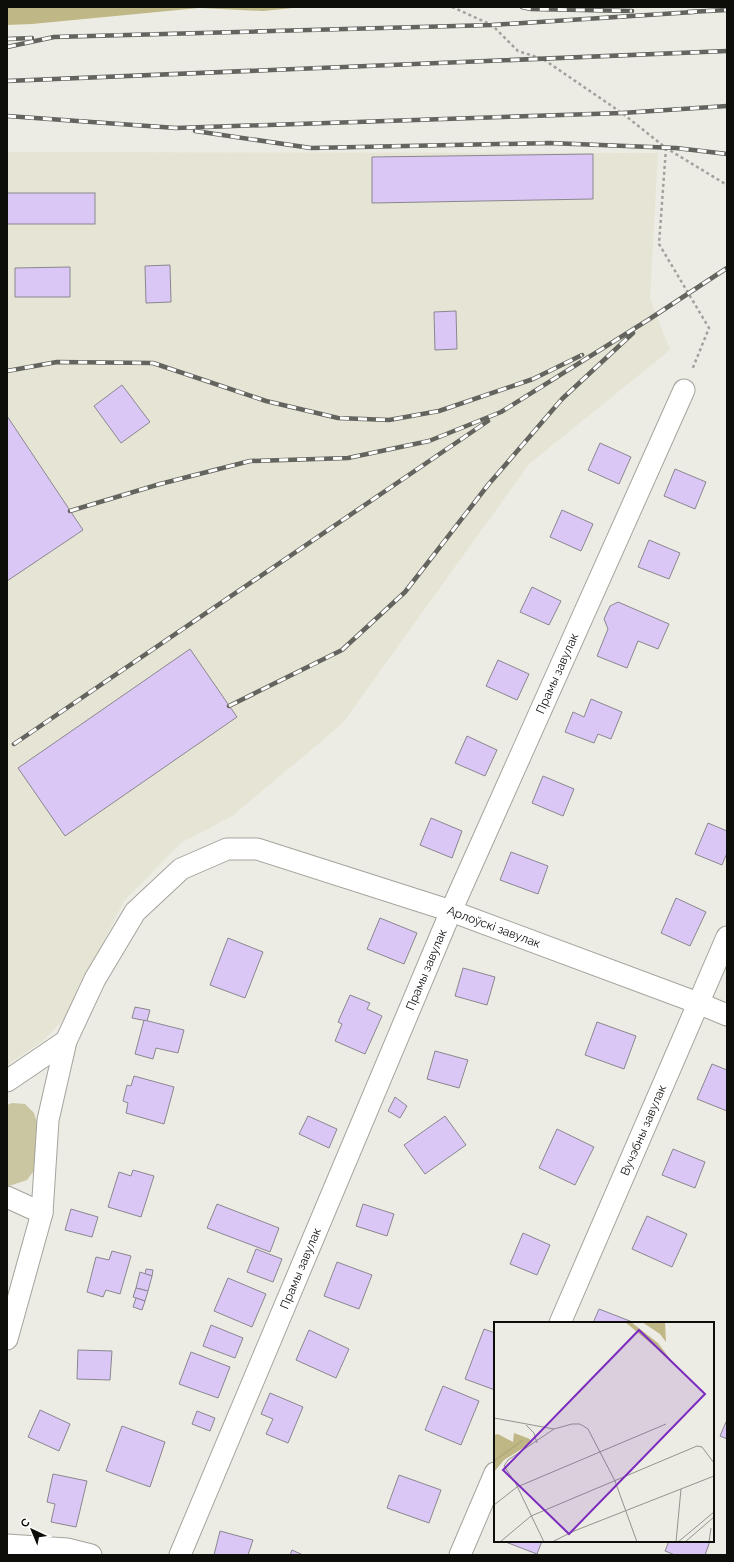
<svg xmlns="http://www.w3.org/2000/svg" width="734" height="1562" font-family="Raleway,sans-serif">
<rect width="100%" height="100%" fill="#edece4"/>
<path fill="#e6e4d4" d="M7,152l651,1 -8,146 20,51 -141,114 -187,260 -110,92 -51,27 -57,58 -58,116 -22,23 -37,25z"/>
<path fill="#cac6a2" d="M12,1103l13,1 9,9 4,13 -2,42 -9,12 -18,6 -2,-1v-80z"/>
<path fill="#bfb886" d="M7,7h296l-40,4 -64,-3 -167,16 -25,1z"/>
<g fill="#dbc7f6" stroke="#89878e">
<path d="M593,154v45l-221,4v-46z"/>
<rect x="7" y="193" width="88" height="31"/>
<path d="M170,265l1,37 -25,1 -1,-37z"/>
<path d="M70,267v30h-55v-29z"/>
<path d="M456,311l1,38 -22,1 -1,-38z"/>
<path d="M122,385l28,37 -29,21 -27,-37z"/>
<path d="M7,416l76,114 -76,51z"/>
<path d="M600,443l31,14 -12,27 -31,-14z"/>
<path d="M675,469l31,13 -11,27 -31,-13z"/>
<path d="M562,510l31,14 -12,27 -31,-14z"/>
<path d="M649,540l31,13 -11,26 -31,-12z"/>
<path d="M532,587l29,14 -12,24 -29,-13z"/>
<path d="M618,602l51,22 -11,25 -20,-8 -11,27 -30,-12 11,-27 -4,-10 6,-13z"/>
<path d="M190,649l47,68 -172,119 -47,-68z"/>
<path d="M498,660l31,14 -12,26 -31,-14z"/>
<path d="M591,699l31,13 -11,27 -13,-5 -4,9 -29,-11 8,-20 11,5z"/>
<path d="M467,736l30,14 -12,26 -30,-13z"/>
<path d="M543,776l31,13 -11,27 -31,-13z"/>
<path d="M431,818l31,13 -10,27 -32,-13z"/>
<path d="M708,823l19,8v22l-5,12 -27,-11z"/>
<path d="M511,852l37,14 -10,28 -38,-14z"/>
<path d="M676,898l30,14 -16,34 -29,-13z"/>
<path d="M380,918l37,15 -13,31 -37,-15z"/>
<path d="M228,938l35,14 -18,46 -35,-13z"/>
<path d="M463,968l32,9 -8,28 -32,-9z"/>
<path d="M350,995l20,8 -3,6 15,7 -17,38 -30,-13 7,-17 -4,-2z"/>
<path d="M135,1007l15,3 -3,11 -15,-3z"/>
<path d="M144,1020l40,10 -6,23 -22,-5 -3,11 -18,-5z"/>
<path d="M597,1022l39,14 -12,33 -39,-14z"/>
<path d="M435,1051l33,9 -9,28 -32,-9z"/>
<path d="M712,1064l15,6v41l-30,-12z"/>
<path d="M134,1076l40,11 -10,37 -38,-11 2,-10 -5,-2 4,-16 4,1z"/>
<path d="M395,1097l12,9 -7,12 -12,-7z"/>
<path d="M308,1116l29,13 -8,19 -30,-14z"/>
<path d="M445,1116l21,29 -41,29 -21,-29z"/>
<path d="M557,1129l37,18 -19,38 -36,-17z"/>
<path d="M673,1149l32,13 -10,26 -33,-13z"/>
<path d="M133,1170l21,6 -13,41 -33,-10 11,-35 12,4z"/>
<path d="M217,1204l62,24 -9,24 -63,-24z"/>
<path d="M363,1204l31,10 -7,22 -31,-10z"/>
<path d="M71,1209l27,8 -6,20 -27,-7z"/>
<path d="M647,1216l40,18 -15,33 -40,-18z"/>
<path d="M523,1233l27,12 -13,30 -27,-11z"/>
<path d="M256,1249l26,10 -9,23 -26,-10z"/>
<path d="M112,1251l19,5 -11,38 -14,-4 -3,7 -16,-5 9,-35 13,3z"/>
<path d="M337,1262l35,13 -13,34 -35,-13z"/>
<path d="M146,1269l7,1 -1,6 -7,-2z"/>
<path d="M140,1272l12,4 -4,15 -12,-3z"/>
<path d="M228,1278l38,16 -14,33 -38,-16z"/>
<path d="M136,1288l12,3 -3,10 -12,-4z"/>
<path d="M136,1298l9,3 -3,9 -9,-3z"/>
<path d="M599,1309l36,14h-42z"/>
<path d="M211,1325l32,13 -8,20 -32,-12z"/>
<path d="M484,1329l11,4v57l-30,-11z"/>
<path d="M309,1330l40,19 -13,29 -40,-18z"/>
<path d="M78,1350l34,1 -2,29 -33,-1z"/>
<path d="M191,1352l39,15 -12,31 -39,-14z"/>
<path d="M443,1386l36,15 -18,44 -36,-15z"/>
<path d="M270,1393l33,14 -15,36 -22,-9 7,-15 -12,-5z"/>
<path d="M40,1410l30,14 -11,27 -31,-14z"/>
<path d="M197,1411l18,7 -5,13 -18,-7z"/>
<path d="M726,1422h1v17l-7,-3z"/>
<path d="M122,1426l43,16 -15,45 -44,-16z"/>
<path d="M53,1474l34,7 -11,46 -25,-5 4,-18 -8,-2z"/>
<path d="M399,1475l42,15 -12,33 -42,-15z"/>
<path d="M220,1531l33,9 -5,15h-34z"/>
<path d="M503,1541h39l-5,13z"/>
<path d="M669,1541h41l-5,14h-30l-10,-4z"/>
<path d="M292,1550l11,5h-13z"/>
</g>
<g fill="none" stroke-linecap="round" stroke-linejoin="round">
<defs>
<g id="street">
<path d="M7,1081l59,-40"/>
<path d="M7,1197l35,16"/>
<path id="s1" d="M560,1323l167,-386"/>
<path id="s2" d="M7,1339l35,-126 6,-93 18,-79 29,-62 40,-67 46,-43 46,-20h30l194,62 247,92 29,12"/>
<path d="M7,1545l60,4 24,6"/>
<path id="s3" d="M180,1555l271,-644 233,-521"/>
<path d="M460,1555l35,-82"/>
</g>
</defs>
<use href="#street" stroke="#a4a39c" stroke-width="23"/>
<g stroke="#a2a19b" stroke-width="2.5" stroke-dasharray="3 3" stroke-linecap="butt">
<path d="M452,7l40,18 26,26 25,8 79,54 44,35 61,37"/>
<path d="M666,148l-7,96 50,84 -17,42"/>
</g>
<use href="#street" stroke="#fff" stroke-width="21"/>
<defs>
<g id="rail">
<path d="M522,7l9,2 101,2"/>
<path d="M688,12l39,-2"/>
<path d="M7,39l25,-1"/>
<path d="M7,47l47,-10 438,-12 202,-13"/>
<path d="M7,81l720,-30"/>
<path d="M7,116l169,12 446,-15 105,-7"/>
<path d="M195,131l116,17 239,-5 126,5 51,6"/>
<path d="M7,371l50,-9 96,1 113,38 72,17 51,2 50,-9 94,-32 49,-24"/>
<path d="M70,511l90,-27 90,-23 98,-3 81,-17 72,-29 147,-92 79,-52"/>
<path d="M229,706l113,-56 63,-58 83,-107 74,-86 71,-66"/>
<path d="M14,744l474,-323"/>
</g>
</defs>
<use href="#rail" stroke="#64645f" stroke-width="4.5"/>
<use href="#rail" stroke="#fff" stroke-width="3" stroke-dasharray="9" stroke-linecap="butt"/>
</g>
<g text-anchor="middle" stroke-width="3" stroke-linejoin="round" paint-order="stroke">
<g font-size="12" fill="#0d0d0a" stroke="#fff">
<text dy="4" stroke="none"><textPath href="#s3" startOffset="959">Прамы завулак</textPath></text>
<text dy="4" stroke="none"><textPath href="#s2" startOffset="844">Арлоўскі завулак</textPath></text>
<text dy="4" stroke="none"><textPath href="#s3" startOffset="635">Прамы завулак</textPath></text>
<text dy="4" stroke="none"><textPath href="#s1" startOffset="210">Вучэбны завулак</textPath></text>
<text dy="4" stroke="none"><textPath href="#s3" startOffset="311">Прамы завулак</textPath></text>
</g>
</g>
<g transform="translate(494 1322)">
<rect width="220" height="220" fill="#edece4"/>
<path d="M131,0h6l27,21 13,17zM148,0h23l1,20 -6,-8zM20,111l16,6 1,4 -27,17 -10,12v-37l4,-1 15,8z" fill="#bfb886"/>
<path fill="none" stroke="#b3ac7b" stroke-width="2" d="M0,139l29,-21"/>
<path fill="none" stroke="#93938d" stroke-width="1" d="M0,96l60,11M32,103l8,8 3,10M0,183l23,-18 149,-63M6,220l31,-26 166,-70 5,1 12,16M50,220l-28,-58 -12,-18 4,-6 46,-31 18,-5h8l8,5 27,52 22,61M58,220l22,-11 140,-55M182,220l5,-53M184,220l36,-30M191,220l29,-25M215,220l2,-14"/>
<path fill="#7b2cbf" fill-opacity="0.15" stroke="#7b2cbf" stroke-width="2" d="M145,8l66,64 -136,140 -66,-64z"/>
<rect width="220" height="220" fill="none" stroke="#0d0d0a" stroke-width="2"/>
</g>
<rect width="734" height="1562" fill="none" stroke="#0d0d0a" stroke-width="16"/>
<g transform="translate(32 1530) rotate(316)" stroke="#ffffff" stroke-width="3" paint-order="stroke">
<path d="M0-3L7 15L0 10L-7 15Z" fill="#0d0d0a"/>
<text y="-6" font-size="11" font-weight="bold" text-anchor="middle" fill="#0d0d0a">С</text>
</g>
</svg>
